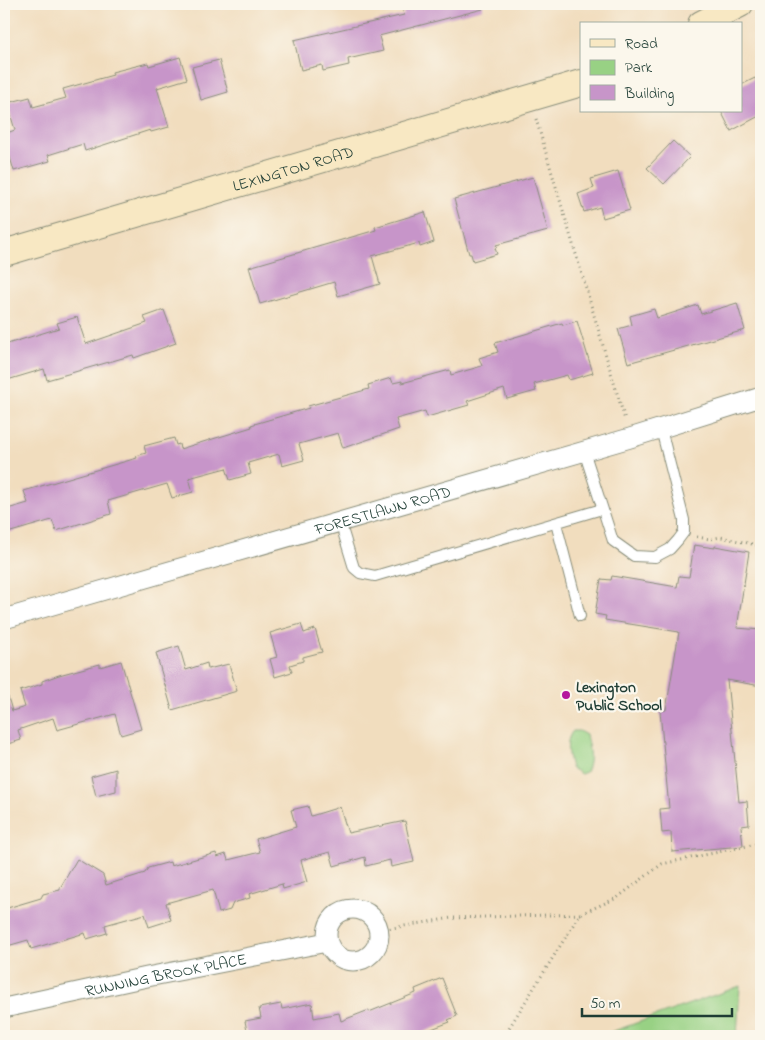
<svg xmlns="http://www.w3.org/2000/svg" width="765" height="1040" font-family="'Indie Flower',sans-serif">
<rect width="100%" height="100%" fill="#fbf7ec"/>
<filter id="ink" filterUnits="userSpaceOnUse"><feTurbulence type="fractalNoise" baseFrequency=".02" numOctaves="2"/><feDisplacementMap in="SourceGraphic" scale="10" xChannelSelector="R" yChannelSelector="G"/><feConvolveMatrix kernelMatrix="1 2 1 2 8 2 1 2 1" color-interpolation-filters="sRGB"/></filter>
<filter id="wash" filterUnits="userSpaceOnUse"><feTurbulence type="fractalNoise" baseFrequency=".0096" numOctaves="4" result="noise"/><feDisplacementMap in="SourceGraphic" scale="20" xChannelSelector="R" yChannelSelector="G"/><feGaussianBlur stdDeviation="1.12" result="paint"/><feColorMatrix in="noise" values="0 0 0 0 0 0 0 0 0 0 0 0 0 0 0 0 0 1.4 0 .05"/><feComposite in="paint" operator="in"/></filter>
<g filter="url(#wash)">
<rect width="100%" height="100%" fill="#f1ddbe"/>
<g fill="#98d184" stroke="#5c875c">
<path d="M573,731h6l7,4c3,13 6,25 0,37l-5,2 -10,-6c-3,-12 -7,-27 2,-37z"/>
<path d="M740,986l-3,50h-137z"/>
</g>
<g id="blocks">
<g fill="#c795c9">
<path d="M401,4h81l1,5 -104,27 4,15 -35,8 1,6 -26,6 -1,-6 -21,5 -7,-30 110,-25z"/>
<path d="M180,57l7,22 -30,9 12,39 -18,5 -1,-2 -65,21 -2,-7 -35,11 2,6 -36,10 -10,-34v-3l11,-4 -8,-27 23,-6 3,10 33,-9 -3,-9 50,-14 -1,-3 36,-9 1,3z"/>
<path d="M219,60l9,32 -27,8 -9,-33z"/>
<path d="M755,78l6,11v26l-30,16 -10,-20h20v-26z"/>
<path d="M673,141l17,16 -26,27 -17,-16z"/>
<path d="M618,171l12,39 -27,8 -3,-11 -16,5 -6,-18 16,-6 -3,-9z"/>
<path d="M533,177l15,54 -52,14 1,2 -2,1 2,6 -24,7 -2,-7h-2l-15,-55z"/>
<path d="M425,212l9,30 -14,5 -1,-4 -47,13 8,28 -42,12 -4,-14 -74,22 -11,-37 127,-37 -1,-3z"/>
<path d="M737,303l8,27 -117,33 -10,-34 14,-4 -2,-9 24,-7 3,9 41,-13 3,9z"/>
<path d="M164,310l12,33 -42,15 -1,-3 -86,25 -3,-11 -40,12v-36l55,-17 -2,-5 20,-6 9,27 61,-21 -3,-6z"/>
<path d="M577,321l16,52 -24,7 -2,-5 -33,9 2,7 -29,8 -3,-10 -37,12 2,4 -42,12 -2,-6 -29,8 3,10 -56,19 -5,-15 -39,11 5,16 -22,6 -3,-12 -31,9 3,11 -21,6 -4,-12 -37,10 4,14 -21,6 -5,-14 -59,17 3,13 -55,17 -4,-11 -48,14v-24l24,-7 -4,-12 113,-33 -1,-2 10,-3 -2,-7 30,-8 2,7 3,-1 1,5 72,-22 -1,-2 58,-17 -1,-2 61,-17 -1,-4 23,-7 2,5 9,-2v2l48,-13 1,5 31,-9 -3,-8 19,-6 -3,-9 67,-20 1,2z"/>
<path d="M694,545l21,3v-2l34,6 -12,76 24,2v56l-34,-6 12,122 8,-1 2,24 -8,1 2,20 -71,6 -1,-20 -9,1 -2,-24 9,-1 -9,-97 6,-1 13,-78 -74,-12 1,-4 -11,-2 6,-35 10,1 1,-4 65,11 2,-11 10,1z"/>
<path d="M301,624l3,9 11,-4 7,23 -19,5v4l-13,4 2,7 -17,5 -5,-18 7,-2 -7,-24z"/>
<path d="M179,646l7,24 21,-7 1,6 21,-5 8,27 -65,19 -16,-57z"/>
<path d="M121,661l20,68 -20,6 -6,-21 -58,16 -4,-12 -35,12 3,10 -17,5v-48h4l4,14 13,-4 -5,-16 22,-7v-3l17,-6 41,-11v3z"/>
<path d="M116,769v22l-20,5 -5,-20z"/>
<path d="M308,806l3,10 29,-9 8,26 57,-12 9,41 -23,5 -1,-7 -24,6 -1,-9 -31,9 -4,-14 -29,8 6,22 -24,7 -1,-5 -33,10 1,4 -17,5 -3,7 -11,3 -6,-23 -47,13 5,17 -22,7 -4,-13 -40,11 2,8 -20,6 -2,-6 -54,16 -3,-9 -24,7v-38l37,-11 2,-4 17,-4v-2l17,-29 26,16 3,10 39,-12 3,-5 22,-6 1,4 45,-13 1,4 9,-3 2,6 32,-8 -4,-13 40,-12 -5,-17z"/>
<path d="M442,978l15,38 -9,4 2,2 -37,14h-165l-3,-15 16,-3 -2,-10 22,-4 1,5 30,-6 2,15 25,-5 2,8 28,-11v2l47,-19 -1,-4z"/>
</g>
</g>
</g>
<g filter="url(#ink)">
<use href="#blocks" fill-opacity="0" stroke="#888d79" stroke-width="1"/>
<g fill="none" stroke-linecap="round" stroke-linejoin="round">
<defs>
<g id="lane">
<path d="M584,451l29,90 21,15 21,1 15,-8 8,-9 6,-8v-12l-23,-91"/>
<path d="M340,522l14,46 6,5 15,3 227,-67"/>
<path d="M556,523l24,93"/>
</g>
<g id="street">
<path id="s1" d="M4,619l626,-181 131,-41"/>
<circle cx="353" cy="935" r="26"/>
<path id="s2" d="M4,1008l143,-31 180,-35"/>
</g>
<g id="secondary">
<path d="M701,24l39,-20"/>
<path id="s3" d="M4,253l577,-170"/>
</g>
</defs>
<use href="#lane" stroke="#888d79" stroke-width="12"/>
<use href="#street" stroke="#888d79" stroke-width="21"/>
<use href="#secondary" stroke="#888d79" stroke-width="28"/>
<g stroke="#888d79" stroke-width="3" stroke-dasharray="1 4" stroke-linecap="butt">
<path d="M536,119l89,301"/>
<path d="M697,537l13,2 11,-2 40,9"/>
<path d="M380,930l72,-12 128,-4"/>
<path d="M504,1036l76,-122 37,-16 45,-34 99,-21"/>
</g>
<use href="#lane" stroke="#fff" stroke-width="10"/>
<use href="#street" stroke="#fff" stroke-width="19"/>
<use href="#secondary" stroke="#f8e8c3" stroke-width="26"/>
</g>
</g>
<circle fill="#b5179e" stroke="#fbf7ec" stroke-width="2" cx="566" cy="695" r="5"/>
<g text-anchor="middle" stroke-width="4.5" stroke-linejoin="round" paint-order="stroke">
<g font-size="16" fill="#1f3d34" stroke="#fbf7ec">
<text dy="6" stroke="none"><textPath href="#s3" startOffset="301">LEXINGTON ROAD</textPath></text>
<text dy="6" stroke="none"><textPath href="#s1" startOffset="394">FORESTLAWN ROAD</textPath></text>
<text dy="6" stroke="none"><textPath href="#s2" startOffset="165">RUNNING BROOK PLACE</textPath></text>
</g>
<g font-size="16" font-weight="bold" fill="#1f3d34" stroke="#fbf7ec" text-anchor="start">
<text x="576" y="692">Lexington<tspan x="576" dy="18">Public School</tspan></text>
</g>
</g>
<rect width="765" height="1040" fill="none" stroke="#fbf7ec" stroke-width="20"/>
<rect x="580" y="22" width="162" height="90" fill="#fbf7ec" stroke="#a3ada2"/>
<rect x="590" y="39" width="25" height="8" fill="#f8e8c3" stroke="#a3ada2"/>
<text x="625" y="48" font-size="15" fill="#1f3d34">Road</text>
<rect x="590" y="60" width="25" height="15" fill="#98d184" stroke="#a3ada2"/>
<text x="625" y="72" font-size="15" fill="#1f3d34">Park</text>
<rect x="590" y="85" width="25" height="15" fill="#c795c9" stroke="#a3ada2"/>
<text x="625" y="98" font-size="15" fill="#1f3d34">Building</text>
<path d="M582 1008v8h150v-8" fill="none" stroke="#1f3d34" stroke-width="2.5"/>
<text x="590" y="1008" font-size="15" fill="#1f3d34" stroke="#fbf7ec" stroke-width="4" paint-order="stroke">50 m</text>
</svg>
